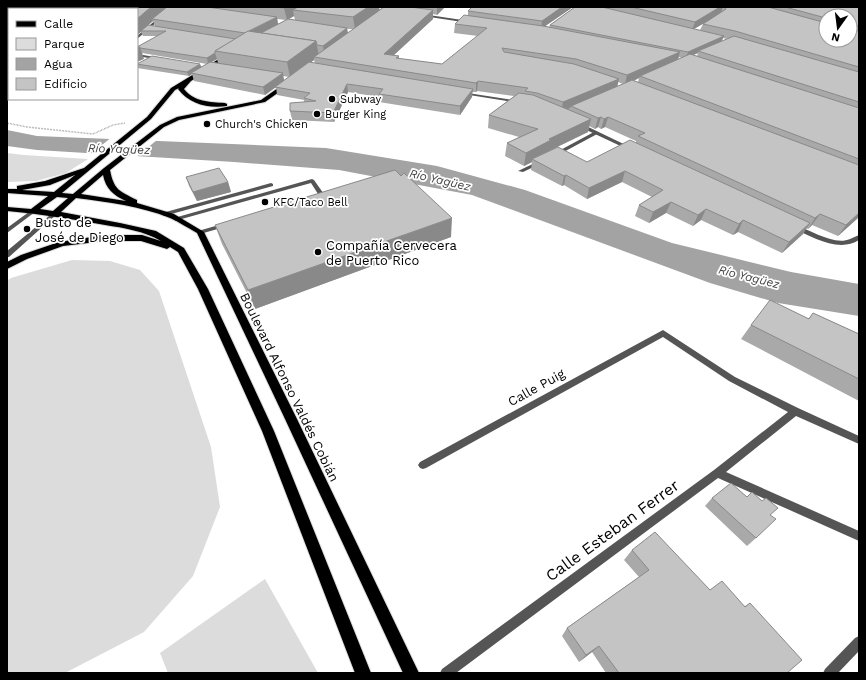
<svg xmlns="http://www.w3.org/2000/svg" width="866" height="680" font-family="'Work Sans',sans-serif">
<rect width="100%" height="100%" fill="#fff"/>
<g fill="#dcdcdc">
<path d="M7,7h59l-3,2h-54v34l-2,1z"/>
<path d="M7,153l17,2 64,4 -22,14 -30,8 -29,1z"/>
<path d="M72,260l38,1 30,9 19,21 52,156 9,60 -27,69 -49,56 -79,41h-58v-392l4,-3z"/>
<path d="M265,579l53,94h-150l-8,-20z"/>
</g>
<path fill="#a3a3a3" d="M7,130l30,6 289,12 111,18 88,24 147,53 119,29 68,12v32l-81,-13 -68,-20 -238,-88 -133,-25 -105,-8 -197,-12 -30,-4z"/>
<path fill="#fff" d="M112,137h8l37,3 -22,18 -47,-2z"/>
<g fill="none" stroke-linecap="round" stroke-linejoin="round">
<defs>
<path id="primary" d="M227,54l5,1 -41,26 -7,8c10,13 26,13 41,14l2,1v2c-18,3 -38,-2 -49,-17l1,-1 -4,2 -24,29 -89,74 11,1 31,-26 56,-43 17,-8 84,-17 24,-17h4v2l-24,17 -86,18 -15,7 -54,43c4,20 9,21 27,30v3l37,11 30,18 93,187 122,254h-16l-118,-254 -88,-186c-9,-5 -18,-11 -27,-15 -30,-12 -62,-16 -94,-20l-15,14 59,11 36,8 28,17 24,41 66,142 97,242h-16l-93,-242 -64,-142 -20,-37 -8,-5 -3,2 -26,-8h-36l-42,5 -36,13 -20,10v-7l14,-7 38,-13 46,-7h37l19,6c-17,-10 -37,-13 -56,-16 -33,-6 -65,-11 -98,-14v-4l24,2 17,-13 -41,-3v-4h10v-3l28,-5 39,-13 63,-51 24,-29zM75,175l-21,17 -32,-2 28,-5zM103,175c3,14 10,20 23,26l-45,-7zM57,197l11,1 -15,13 -13,-2z"/>
</defs>
<use href="#primary" stroke="#dbdbdb" stroke-width="2"/>
<g stroke="#777" stroke-width="1" stroke-dasharray="0.5 1" stroke-linecap="butt">
<path d="M7,9l13,-2 12,2"/>
<path d="M7,37l2,-2"/>
<path d="M7,71l2,-1"/>
</g>
<path stroke="#777" stroke-width="1.5" stroke-dasharray="0.5 1" stroke-linecap="butt" d="M7,123l20,4 66,7 20,-9 12,-2"/>
<g fill="#555" fill-rule="evenodd">
<path d="M594,132l5,1 -41,22 -5,-1z"/>
<path d="M539,161l5,1 -21,10 -5,-1z"/>
<path d="M312,179l2,1 12,17v2l-8,1v-2l2,-1 -9,-14 -133,37 -2,1 -3,-2 1,-1z"/>
<path d="M271,183l2,1v2l-109,30 -3,-2 1,-1z"/>
<path d="M226,223l3,2 -1,1 -28,8 -3,-2 1,-1z"/>
</g>
<g fill="#555" fill-rule="evenodd">
<path d="M171,7h4l-38,32v-3z"/>
<path d="M422,14l47,7 2,1 -2,1 -46,-7z"/>
<path d="M137,54l24,4 2,1 -2,1 -24,-4z"/>
<path d="M461,92l58,9 2,1 -2,1 -56,-9h-2z"/>
<path d="M578,124h4l52,25 -5,1 -51,-24z"/>
<path d="M33,209l2,1v2l-28,21v-5z"/>
<path d="M55,211l3,2 -1,1 -48,43h-2v-6z"/>
<path d="M795,225c16,5 39,21 55,14 3,-1 6,-3 9,-4v5c-20,13 -47,-3 -66,-12v-2z"/>
<path d="M663,330l72,47 63,31 61,28v8l-63,-28 -70,56 133,59v10l-141,-63 -262,195h-16l2,-4 272,-199 74,-58 -59,-31 -66,-44 -237,131 -3,1 -3,-1 -2,-3 2,-3z"/>
<path d="M859,636v15l-21,22h-15l2,-4 30,-31z"/>
</g>
<use href="#primary" fill="#000" fill-rule="evenodd"/>
</g>
<g fill="#a9a9a9" fill-rule="evenodd">
<path d="M208,7l7,1v-1h164v3l4,-3h-2h64l-8,8 -4,-1v5l-40,37h6v3l43,5 36,-28 -24,-3 1,-9 13,-9v-4l105,-4 -28,19 4,1 1,-2 25,-18h284v210l-21,19 -26,-11 -4,4 -2,-1 -3,6 -21,19 -44,-21 -5,3 -32,-15 -8,6 -27,-13 -17,10 -14,-7 4,-11 13,-8 -30,-15 -35,17 -23,-14 -2,1 -31,-16 1,-8 -8,4 -19,-10 2,-13 12,-6 -31,-9 1,-13 25,-19 -37,-5 -1,1h-4v5l-12,18 -81,-13v-5l-31,-5 -14,30 -42,-2 -2,-9 14,-9v-2l-27,-5 -1,-8 -11,8 -71,-14 -2,-7 -3,2 -52,-8v-4l64,3 6,-3 -65,-11 2,6 -7,-12 20,-11h-14l-2,-4 -4,3v-26zM294,16l1,4 -6,-1zM826,16h24l-24,24zM277,19l9,1 -8,4zM153,21l2,5 51,8 -58,-9zM703,24l-3,6 -6,-1zM347,29h6l-5,4zM723,38l4,1 -5,2zM698,53l-1,3 -4,-1zM679,57l3,1 -4,2zM217,59l1,4 -7,-1zM314,60l1,3h-5zM283,76l6,1 -5,3zM639,78l-1,4 -4,-1zM618,82l5,2 -6,2zM589,126l6,3 3,-2 3,2 4,-2 31,14v2l-49,19 -38,-11 39,-19z"/>
<path d="M186,177l42,5 3,10 -34,9 -8,-15z"/>
<path d="M215,225l236,12 -196,72 -33,-65z"/>
<path d="M813,313l46,21v67l-118,-62 10,-14 58,-7z"/>
<path d="M712,498l58,17 -14,23 -9,8 -42,-40z"/>
<path d="M632,550l78,40 35,16 5,-3 37,70h-181l-14,-21 -13,10 -17,-26 5,-8 72,-51 -15,-17z"/>
</g>
<g fill="#898989">
<path d="M151,7h18l-17,12 1,2 -16,14v-16z"/>
<path d="M287,7h24l-18,3 1,6 -7,4 -3,-12z"/>
<path d="M368,7h11l1,4 -25,18 -2,-12z"/>
<path d="M437,7h8l-8,8z"/>
<path d="M562,7h11l-32,22 1,-8z"/>
<path d="M720,7h3l-2,6 -29,17 3,-8z"/>
<path d="M433,10v9l-49,45v-10z"/>
<path d="M277,17l1,7 -31,17 -1,-8z"/>
<path d="M347,28l1,7 -24,18 -1,-7z"/>
<path d="M724,36l-3,6 -23,9v2l-12,5 2,-6z"/>
<path d="M316,41l3,15 -5,1v3l-24,17 -3,-15z"/>
<path d="M140,47l4,12 -7,3v-14z"/>
<path d="M680,52l-3,10 -37,14 -1,2 -14,6 2,-9z"/>
<path d="M215,53l2,6 -9,5 -1,-6z"/>
<path d="M200,64l2,4 -11,5 1,1 -3,2 -2,-4z"/>
<path d="M283,73l1,8 -9,6h1l-11,8 -2,-8z"/>
<path d="M619,79l-2,9 -46,18 -1,2 -9,4 2,-10z"/>
<path d="M478,81l-1,10 -1,1v-9z"/>
<path d="M347,84l1,8 -14,30 -1,-9z"/>
<path d="M473,89l-1,8 -12,18v-9z"/>
<path d="M601,117l-3,10 -3,2 3,-11z"/>
<path d="M608,117l-3,10 -4,2 3,-10z"/>
<path d="M591,119l-3,13 -56,27v3l-8,4 2,-13 23,-14z"/>
<path d="M625,171l-3,11 -35,17 2,-11z"/>
<path d="M566,175l-2,10 -2,1 2,-10z"/>
<path d="M228,182l3,10 -34,9 -4,-9z"/>
<path d="M671,202l-5,11 -17,10 4,-11z"/>
<path d="M706,209l-5,11 -8,6 5,-11z"/>
<path d="M859,213v4l-21,19 8,-11z"/>
<path d="M820,214l-8,11 -4,4 7,-11z"/>
<path d="M452,218l-1,19 -196,72 -7,-19z"/>
<path d="M743,220l-5,12 -5,3 6,-11z"/>
<path d="M810,223l-7,11 -21,19 7,-11z"/>
<path d="M599,646l-7,6 -13,10 7,-7z"/>
</g>
<g fill="#c4c4c4" stroke="#898989">
<path d="M83,7h68l-14,12v-10h-57z"/>
<path d="M167,7h40l70,10 -32,16 -93,-14z"/>
<path d="M273,7h14l-3,1z"/>
<path d="M298,7h70l-15,10 -60,-7z"/>
<path d="M384,7h26l23,3 -49,44 15,2 -3,2 46,6 45,-36 -32,-4 9,-9 79,11 137,26 -53,23 -51,-16 -74,-11 2,4 70,12 45,15 -56,23 -26,-9 -12,-2 3,-3 -50,-7 -2,2 -162,-26z"/>
<path d="M472,7h90l-20,14 -74,-10z"/>
<path d="M575,7h27l122,29 -36,16 -138,-27z"/>
<path d="M631,7h89l-25,15z"/>
<path d="M725,7h43l58,16v17h24v-24h-24v2l-41,-11h74v19l-5,-1v5l5,1v36l-124,-36 -32,-7 23,-15z"/>
<path d="M288,19l59,9 -24,18 -6,-1 -1,-4 -55,-8z"/>
<path d="M148,25l88,14 -21,12v2l-8,5 -67,-10v-1h-3l29,-16h-25z"/>
<path d="M248,31l68,10 -29,21 -72,-11z"/>
<path d="M734,36l125,36v30l-161,-51z"/>
<path d="M690,54l169,54v51l-219,-83z"/>
<path d="M152,56l48,8 -13,8 -50,-8z"/>
<path d="M210,62l73,11 -20,14 -72,-14z"/>
<path d="M309,62l164,27 -13,17 -81,-12 4,-5 -36,-5 -14,29 -43,-2v-8l26,-2 -12,-3 6,-5 -35,-6z"/>
<path d="M632,80l227,85v48l-13,12 -26,-11 -5,4 -177,-82 7,-3 -37,-16 -4,2 -3,-2 -3,1 -27,-12z"/>
<path d="M519,93l14,2 58,24 -42,20 2,1 -25,13 -19,-10 31,-14 -49,-14z"/>
<path d="M630,140l180,83 -21,19 -46,-22 -4,4 -33,-15 -8,6 -27,-13 -18,10 -14,-7 24,-15 -38,-19 -36,17 -23,-13 -2,1 -32,-17 26,-12 29,15z"/>
<path d="M219,168l9,14 -35,10 -7,-15z"/>
<path d="M395,170l6,6 3,-3 48,45 -204,72 -33,-65z"/>
<path d="M770,300l39,19 4,-6 46,21v45l-108,-54z"/>
<path d="M731,483l16,14 5,-5 10,9 4,-3 12,10 -8,7 6,4 -20,19 -44,-40z"/>
<path d="M655,532l55,58 12,-9 23,26 5,-4 52,57 -15,13h-168l-20,-27 -13,9 -19,-27 82,-58 -17,-20z"/>
</g>
<g fill="#000" stroke="#fff" stroke-width="1.5">
<circle cx="332" cy="99" r="4"/>
<circle cx="317" cy="114" r="4"/>
<circle cx="207" cy="124" r="4"/>
<circle cx="265" cy="202" r="4"/>
<circle cx="27" cy="229" r="4"/>
<circle cx="318" cy="252" r="4"/>
</g>
<g text-anchor="middle" stroke-width="3.5" stroke-linejoin="round" paint-order="stroke">
<g font-size="11" fill="#000" stroke="#fff" text-anchor="start">
<text x="340" y="103">Subway</text>
<text x="325" y="118">Burger King</text>
<text x="215" y="128">Church's Chicken</text>
<text x="273" y="206">KFC/Taco Bell</text>
</g>
<g font-size="12" font-style="italic" fill="#444" stroke="#fff">
<text transform="translate(119 149) rotate(2)" y="4">Río Yagüez</text>
<text transform="translate(440 180) rotate(13)" y="4">Río Yagüez</text>
<text transform="translate(749 277) rotate(14)" y="4">Río Yagüez</text>
</g>
<g font-size="13" fill="#000" stroke="#fff" text-anchor="start">
<text x="35" y="227">Busto de<tspan x="35" dy="15">José de Diego</tspan></text>
<text x="326" y="250">Compañía Cervecera<tspan x="326" dy="15">de Puerto Rico</tspan></text>
</g>
<g font-size="13" fill="#000" stroke="#fff">
<text transform="translate(290 387) rotate(64)" y="5">Boulevard Alfonso Valdés Cobián</text>
<text transform="translate(536 387) rotate(-29)" y="5">Calle Puig</text>
</g>
<g font-size="16" fill="#000" stroke="#fff">
<text transform="translate(612 530) rotate(-36)" y="6">Calle Esteban Ferrer</text>
</g>
</g>
<rect width="866" height="680" fill="none" stroke="#000000" stroke-width="16"/>
<rect x="8" y="8" width="130" height="92" fill="#ffffff" stroke="#999999"/>
<rect x="16" y="21" width="20" height="6" fill="#000000" stroke="#999999"/>
<text x="44" y="28" font-size="12" fill="#000000">Calle</text>
<rect x="16" y="38" width="20" height="12" fill="#dcdcdc" stroke="#999999"/>
<text x="44" y="48" font-size="12" fill="#000000">Parque</text>
<rect x="16" y="58" width="20" height="12" fill="#a3a3a3" stroke="#999999"/>
<text x="44" y="68" font-size="12" fill="#000000">Agua</text>
<rect x="16" y="78" width="20" height="12" fill="#c4c4c4" stroke="#999999"/>
<text x="44" y="88" font-size="12" fill="#000000">Edificio</text>
<g transform="translate(838 28) rotate(194)"><circle r="19" fill="#ffffff" stroke="#999999"/>
<path d="M0-3L7 15L0 10L-7 15Z" fill="#000000"/>
<text y="-6" font-size="11" font-weight="bold" text-anchor="middle" fill="#000000">N</text>
</g>
</svg>
